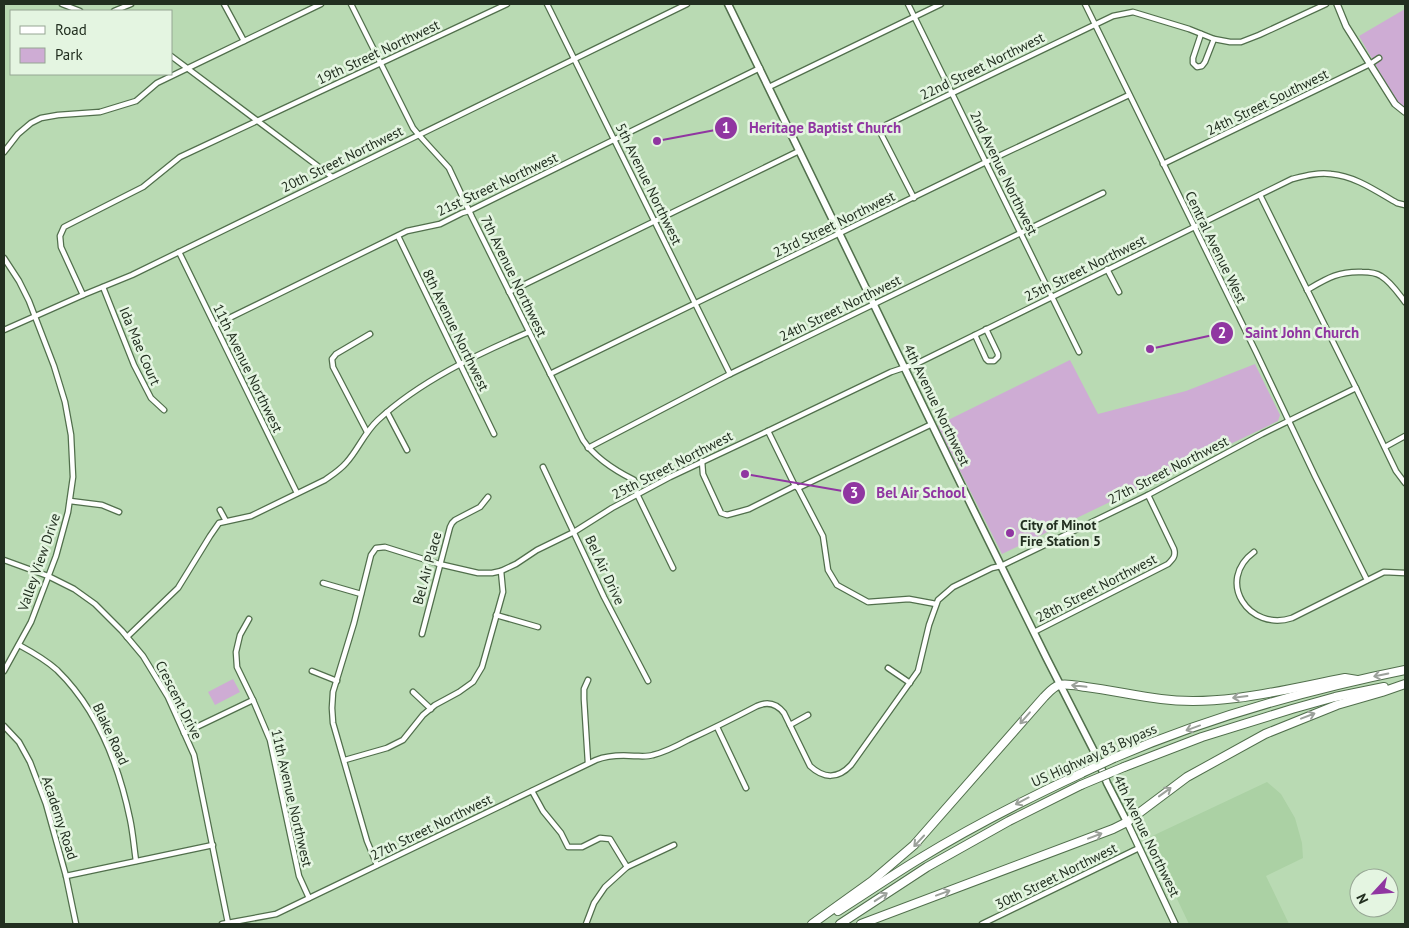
<svg xmlns="http://www.w3.org/2000/svg" width="1409" height="928" font-family="'PT Sans',sans-serif">
<rect width="100%" height="100%" fill="#b9dab3"/>
<path fill="#abd1a4" d="M1267,782l14,12 14,24 7,25 1,15 -37,18 23,48h-100l-41,-86z"/>
<g fill="#ceacd4">
<path d="M1405,9v100l-8,-7 -38,-66z"/>
<path d="M1070,360l28,54 88,-23 69,-27 25,51 -2,6 -276,133 -61,-121 -3,-8z"/>
<path d="M233,679l7,13 -25,13 -7,-13z"/>
</g>
<g fill="none" stroke-linecap="round" stroke-linejoin="round">
<defs>
<g id="minor">
<path d="M62,4l18,7"/>
<path d="M224,4l20,37"/>
<path d="M351,4l62,124 5,6 31,34 23,49 111,223c12,18 33,31 51,40l3,14 36,74"/>
<path d="M547,4l183,370"/>
<path d="M908,4l171,348"/>
<path d="M1085,4l171,348 59,124 52,104"/>
<path d="M114,11l17,-7"/>
<path d="M1201,34l-8,24v5l4,4 5,-1 3,-4 9,-23"/>
<path d="M171,56l160,120"/>
<path d="M769,87l172,-83"/>
<path d="M4,152l14,-18 13,-11 10,-5 17,-3 42,-3 36,-11 21,-18 164,-79"/>
<path d="M1163,164l207,-100 9,-6"/>
<path d="M1260,195l96,193 40,83 9,12"/>
<path d="M914,198l-35,-68 7,-5 227,-109 20,-4 56,17 25,10 16,3h11l18,-7 67,-31"/>
<path d="M398,236l96,198"/>
<path d="M179,252l118,241"/>
<path d="M4,258l15,23 10,20 25,65 11,36 6,33 2,42 -5,35 -12,44 -25,66 -27,49"/>
<path d="M1107,269l12,23"/>
<path d="M103,287l31,78 17,33 13,12"/>
<path d="M1307,290c19,-11 31,-19 55,-18 6,0 13,0 19,4 10,6 17,17 24,26"/>
<path d="M509,292l290,-141"/>
<path d="M83,295l-22,-48 -1,-11 4,-9 79,-40 37,-30 327,-153"/>
<path d="M215,325l192,-94 33,-7 22,-11 7,-2 291,-143"/>
<path d="M4,330l79,-35 49,-20 555,-271"/>
<path d="M975,335l11,24 2,2h6l4,-4v-3l-12,-25"/>
<path d="M550,374l436,-212 143,-67"/>
<path d="M387,412l20,38"/>
<path d="M768,431l27,55"/>
<path d="M367,432l-34,-65 -1,-8 4,-5 34,-20"/>
<path d="M1385,447l20,-11"/>
<path d="M588,448l142,-74 373,-181"/>
<path d="M702,461l1,13 18,39 6,2 22,-6 46,-23 3,2 134,-64"/>
<path d="M543,467l61,130 44,84"/>
<path d="M798,488l25,48 5,34 9,15 31,17 41,-3 27,5"/>
<path d="M70,501l32,4 17,7"/>
<path d="M220,510l6,11"/>
<path d="M1254,552c-39,29 -5,80 38,66l92,-46 21,1"/>
<path d="M4,560l44,16 26,13 21,15 27,27 21,25 25,41 26,58 34,168"/>
<path d="M323,583l38,11"/>
<path d="M496,615l42,12"/>
<path d="M249,619l-9,16 -4,17 1,15 16,33 17,40 29,136 10,22"/>
<path d="M1034,632l134,-68c5,-5 8,-8 6,-15l-26,-54"/>
<path d="M422,634l28,-107 2,-4 3,-3 25,-13 8,-10"/>
<path d="M127,637l51,-49 32,-52 9,-13 32,-7 74,-36c7,-5 15,-10 21,-17 12,-13 18,-30 32,-43 41,-38 99,-66 151,-88"/>
<path d="M19,645c13,7 27,15 38,25 40,39 62,96 73,149 3,14 4,28 6,42"/>
<path d="M888,668l22,15"/>
<path d="M312,671l25,10"/>
<path d="M588,680l-4,9v10l4,64"/>
<path d="M413,692l18,17"/>
<path d="M790,725l18,-10"/>
<path d="M4,726l15,16 11,20 16,42 20,72 10,48"/>
<path d="M717,727l29,61"/>
<path d="M184,733l69,-33"/>
<path d="M345,760l42,-12 16,-8 20,-25 12,-10 24,-13 14,-10 9,-15 21,-75 -2,-21"/>
<path d="M532,791l11,20 18,22 7,14h14l18,-9 10,1 17,28 47,-22"/>
<path d="M377,865l-10,-24 -34,-118 -1,-15 1,-16 21,-69 17,-68 5,-7 9,-1 54,17 39,9h14l9,-2 15,-7 21,-14 37,-18 38,-24 58,-31 98,-46 123,-59 27,-9 374,-184c12,-3 26,-7 39,-5 24,2 45,17 66,29l8,2"/>
<path d="M66,876l147,-31"/>
<path d="M222,924l54,-10 320,-154c13,-5 25,-5 38,-4 6,0 13,1 19,-1 12,-3 24,-9 35,-15 24,-11 46,-22 69,-34 11,-5 20,-2 27,7l26,53c14,13 28,13 41,-1l67,-94 11,-46 9,-25 15,-13 39,-19 9,-2 147,-71 114,-61 94,-46"/>
<path d="M586,924l8,-21 11,-16 22,-20"/>
<path d="M982,924l157,-76"/>
</g>
<g id="tertiary">
<path d="M1337,4l9,22 49,78 10,8"/>
<path d="M1127,822l48,102"/>
</g>
<path id="secondary" d="M728,4l246,507 73,148 50,98 10,26 20,39"/>
<g id="trunk">
<path d="M1114,758c93,-40 192,-68 291,-88"/>
<path d="M1124,767l78,-30 90,-28 43,-12 49,-10"/>
<path d="M838,911c27,-17 53,-35 81,-52 52,-32 107,-60 163,-86"/>
<path d="M812,924l60,-43 42,-36 130,-148c4,-4 9,-10 15,-12 8,-2 19,1 27,2 25,3 50,9 75,12 61,8 125,-10 184,-21l12,2"/>
<path d="M840,924l87,-57 82,-46 72,-36"/>
<path d="M861,924l252,-95 14,-7 60,-45 78,-43 72,-29 45,-13 23,-8"/>
</g>
</defs>
<use href="#minor" stroke="#516f4c" stroke-width="7"/>
<use href="#tertiary" stroke="#516f4c" stroke-width="8"/>
<use href="#secondary" stroke="#516f4c" stroke-width="9"/>
<use href="#trunk" stroke="#516f4c" stroke-width="10"/>
<use href="#minor" stroke="#fff" stroke-width="4.5"/>
<use href="#tertiary" stroke="#fff" stroke-width="5.5"/>
<use href="#secondary" stroke="#fff" stroke-width="6"/>
<use href="#trunk" stroke="#fff" stroke-width="8"/>
<defs>
<g id="trunk-bridge">
<path d="M1082,773l32,-15"/>
<path d="M1081,785l43,-18"/>
</g>
</defs>
<use href="#trunk-bridge" stroke="#516f4c" stroke-width="10" stroke-linecap="butt"/>
<use href="#trunk-bridge" stroke="#fff" stroke-width="8"/>
</g>
<defs><path id="oneway-shaft" d="M-6 0H5M1.5-3L5.5 0L1.5 3" fill="none" stroke-width="1.6" stroke-linecap="round" stroke-linejoin="round" transform="scale(1.25)"/></defs>
<g stroke="#9ca19b">
<use href="#oneway-shaft" transform="translate(1381 675) rotate(168)"/>
<use href="#oneway-shaft" transform="translate(1079 686) rotate(-174)"/>
<use href="#oneway-shaft" transform="translate(1240 697) rotate(173)"/>
<use href="#oneway-shaft" transform="translate(1308 716) rotate(-21)"/>
<use href="#oneway-shaft" transform="translate(1025 718) rotate(131)"/>
<use href="#oneway-shaft" transform="translate(1193 728) rotate(160)"/>
<use href="#oneway-shaft" transform="translate(1165 792) rotate(-36)"/>
<use href="#oneway-shaft" transform="translate(1022 801) rotate(152)"/>
<use href="#oneway-shaft" transform="translate(1095 836) rotate(-21)"/>
<use href="#oneway-shaft" transform="translate(919 841) rotate(133)"/>
<use href="#oneway-shaft" transform="translate(943 893) rotate(-20)"/>
<use href="#oneway-shaft" transform="translate(881 897) rotate(-33)"/>
</g>
<circle fill="#9036a1" stroke="#e4f5e1" stroke-width="2" cx="1010" cy="533" r="5"/>
<g text-anchor="middle" stroke-width="5" stroke-linejoin="round" paint-order="stroke">
<g font-size="14" fill="#222f20" stroke="#e4f5e1">
<text transform="translate(378 52) rotate(-25)" y="5">19th Street Northwest</text>
<text transform="translate(982 66) rotate(-26)" y="5">22nd Street Northwest</text>
<text transform="translate(1267 102) rotate(-26)" y="5">24th Street Southwest</text>
<text transform="translate(342 159) rotate(-26)" y="5">20th Street Northwest</text>
<text transform="translate(1004 173) rotate(64)" y="5">2nd Avenue Northwest</text>
<text transform="translate(497 184) rotate(-25)" y="5">21st Street Northwest</text>
<text transform="translate(649 184) rotate(64)" y="5">5th Avenue Northwest</text>
<text transform="translate(834 224) rotate(-26)" y="5">23rd Street Northwest</text>
<text transform="translate(1216 247) rotate(64)" y="5">Central Avenue West</text>
<text transform="translate(1085 268) rotate(-26)" y="5">25th Street Northwest</text>
<text transform="translate(514 276) rotate(64)" y="5">7th Avenue Northwest</text>
<text transform="translate(840 308) rotate(-26)" y="5">24th Street Northwest</text>
<text transform="translate(456 330) rotate(64)" y="5">8th Avenue Northwest</text>
<text transform="translate(140 346) rotate(67)" y="5">Ida Mae Court</text>
<text transform="translate(248 368) rotate(64)" y="5">11th Avenue Northwest</text>
<text transform="translate(937 405) rotate(64)" y="5">4th Avenue Northwest</text>
<text transform="translate(672 465) rotate(-27)" y="5">25th Street Northwest</text>
<text transform="translate(1168 470) rotate(-27)" y="5">27th Street Northwest</text>
<text transform="translate(39 562) rotate(-71)" y="5">Valley View Drive</text>
<text transform="translate(427 568) rotate(-75)" y="5">Bel Air Place</text>
<text transform="translate(605 570) rotate(65)" y="5">Bel Air Drive</text>
<text transform="translate(1096 588) rotate(-27)" y="5">28th Street Northwest</text>
<text transform="translate(179 700) rotate(63)" y="5">Crescent Drive</text>
<text transform="translate(111 734) rotate(65)" y="5">Blake Road</text>
<text transform="translate(1094 755) rotate(-24)" y="5">US Highway 83 Bypass</text>
<text transform="translate(292 798) rotate(77)" y="5">11th Avenue Northwest</text>
<text transform="translate(60 818) rotate(72)" y="5">Academy Road</text>
<text transform="translate(431 827) rotate(-26)" y="5">27th Street Northwest</text>
<text transform="translate(1147 836) rotate(64)" y="5">4th Avenue Northwest</text>
<text transform="translate(1056 876) rotate(-26)" y="5">30th Street Northwest</text>
</g>
<g font-size="14" font-weight="bold" fill="#222f20" stroke="#e4f5e1" text-anchor="start">
<text x="1020" y="530">City of Minot<tspan x="1020" dy="16">Fire Station 5</tspan></text>
</g>
</g>
<path fill="none" stroke="#9036a1" stroke-width="2" d="M657 141L726 128M1150 349L1222 333M745 474L854 493"/>
<g fill="#9036a1" stroke="#e4f5e1" stroke-width="2">
<circle cx="657" cy="141" r="5"/>
<circle cx="1150" cy="349" r="5"/>
<circle cx="745" cy="474" r="5"/>
<circle cx="726" cy="128" r="12"/>
<circle cx="1222" cy="333" r="12"/>
<circle cx="854" cy="493" r="12"/>
</g>
<g font-size="15" text-anchor="middle" font-weight="bold" fill="#fff">
<text x="726" y="133">1</text>
<text x="1222" y="338">2</text>
<text x="854" y="498">3</text>
</g>
<g font-size="15" text-anchor="middle" font-weight="bold" fill="#9036a1" stroke="#e4f5e1" stroke-width="5" stroke-linejoin="round" paint-order="stroke">
<text x="825" y="133">Heritage Baptist Church</text>
<text x="1302" y="338">Saint John Church</text>
<text x="921" y="498">Bel Air School</text>
</g>
<rect width="1409" height="928" fill="none" stroke="#222f20" stroke-width="10"/>
<rect x="10" y="10" width="162" height="65" fill="#e4f5e1" stroke="#96a694"/>
<rect x="20" y="26" width="25" height="8" fill="#ffffff" stroke="#96a694"/>
<text x="55" y="35" font-size="15" fill="#222f20">Road</text>
<rect x="20" y="48" width="25" height="15" fill="#ceacd4" stroke="#96a694"/>
<text x="55" y="60" font-size="15" fill="#222f20">Park</text>
<g transform="translate(1374 893) rotate(244)"><circle r="24" fill="#e4f5e1" stroke="#96a694"/>
<path d="M0-4L9 19L0 12L-9 19Z" fill="#9036a1"/>
<text y="-8" font-size="14" font-weight="bold" text-anchor="middle" fill="#222f20">N</text>
</g>
</svg>
